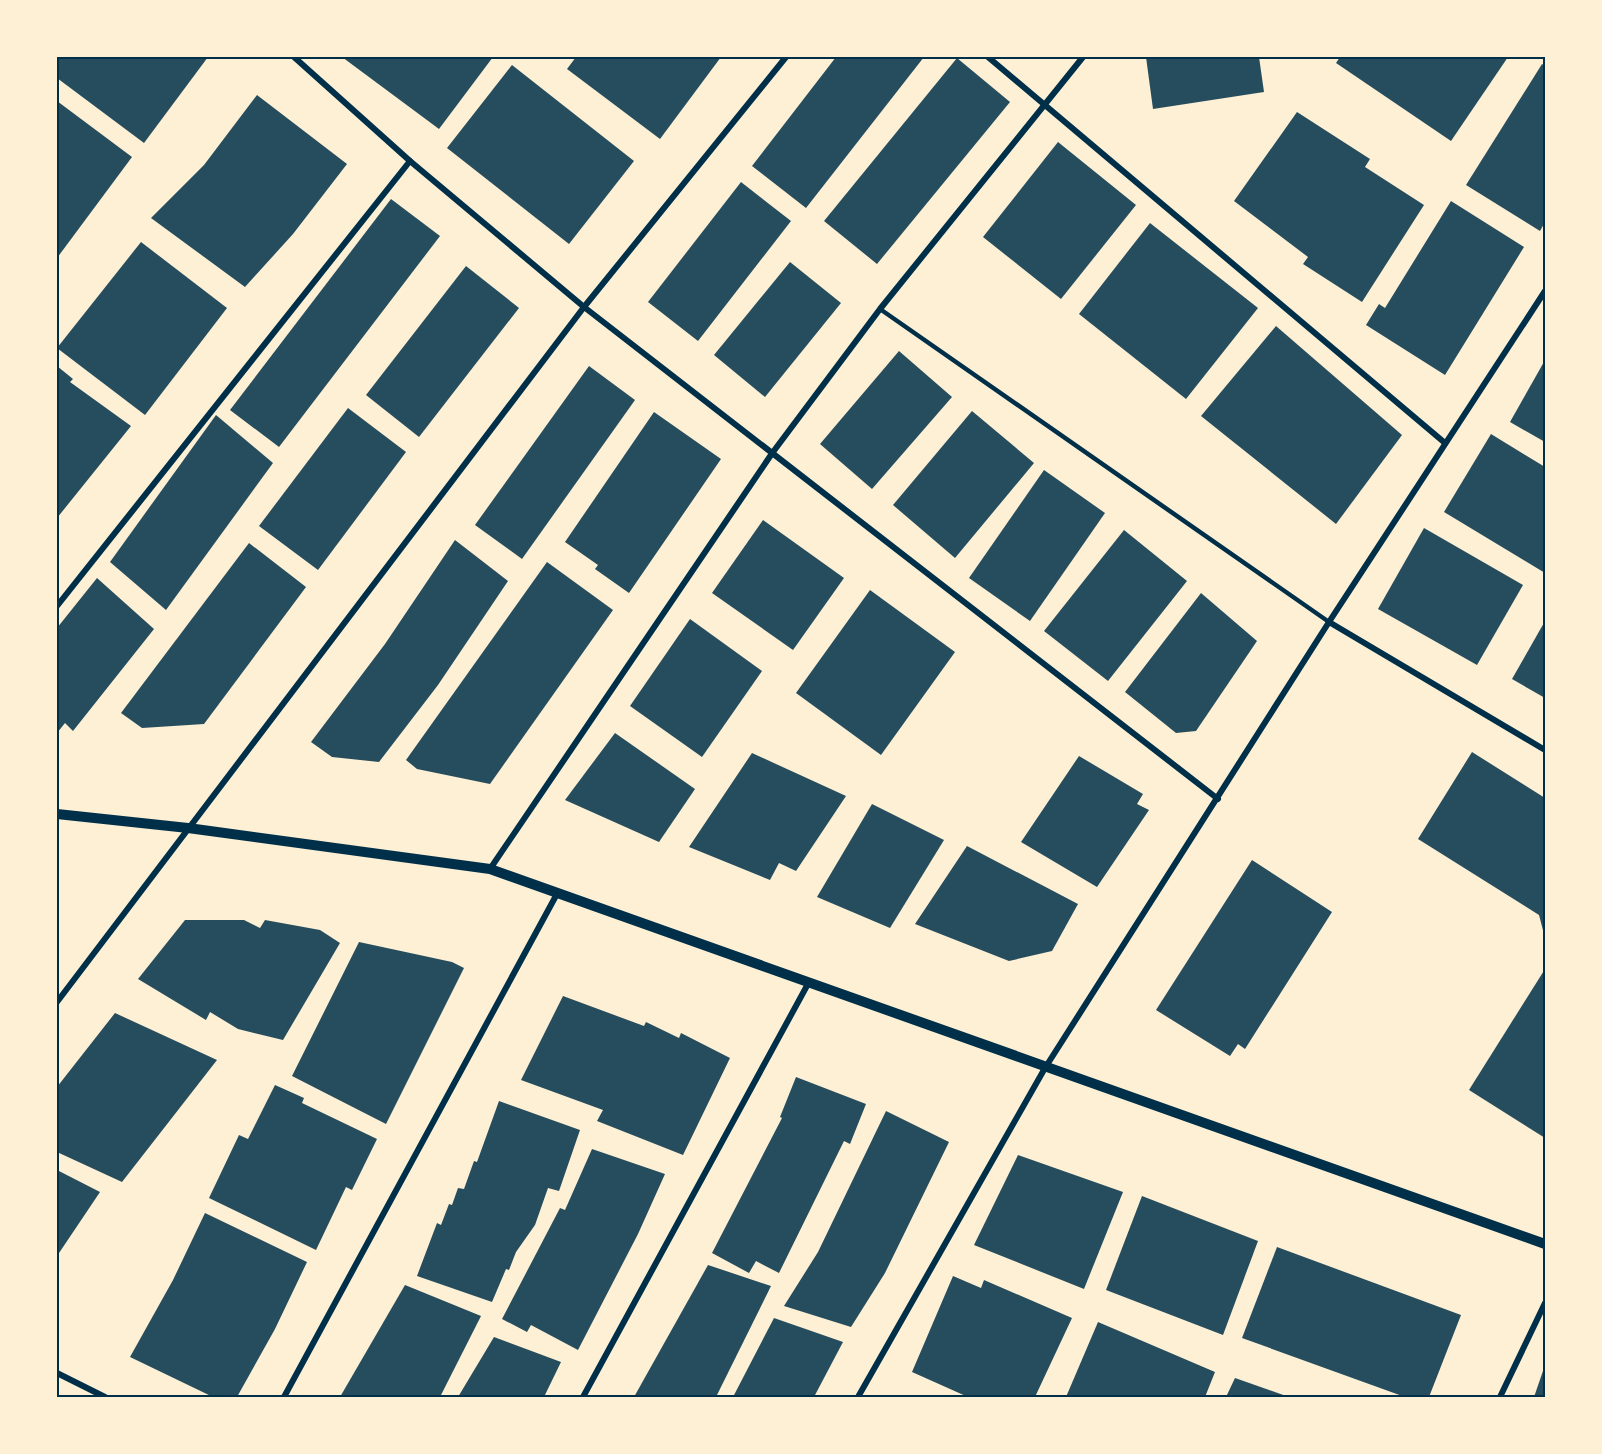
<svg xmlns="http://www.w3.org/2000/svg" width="1602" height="1454" font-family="'Varela Round',sans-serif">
<rect width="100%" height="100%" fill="#fdf0d5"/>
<g fill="#264d5e">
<path d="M57,57h151l-64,86 -87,-65z"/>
<path d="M342,57h151l-54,72z"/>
<path d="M576,57h145l-61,82 -93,-70z"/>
<path d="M836,57h88l-118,151 -54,-42z"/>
<path d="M1146,57h113l5,35 -111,17z"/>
<path d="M1340,57h168l-57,84 -115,-78z"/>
<path d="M957,58l53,44 -133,162 -53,-43z"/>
<path d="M1542,64l3,2v156l-5,9 -74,-46z"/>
<path d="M512,65l122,96 -65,83 -122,-96z"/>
<path d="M257,95l90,69 -54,70 -48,53 -94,-69 53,-53z"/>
<path d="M57,101l75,56 -75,101z"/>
<path d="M1297,112l73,47 -5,8 59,38 -62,97 -59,-38 5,-7 -74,-56z"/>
<path d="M1058,142l78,63 -75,94 -78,-62z"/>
<path d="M741,182l50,39 -93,120 -50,-39z"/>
<path d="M391,199l49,37 -161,211 -49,-37z"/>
<path d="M1451,201l73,46 -79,128 -79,-50 13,-21 6,4z"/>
<path d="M1150,223l108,85 -72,91 -107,-85z"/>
<path d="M141,242l86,66 -82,107 -88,-67z"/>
<path d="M790,262l51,41 -76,94 -51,-42z"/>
<path d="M466,266l53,42 -100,129 -53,-42z"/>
<path d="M1276,326l126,109 -66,89 -135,-108z"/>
<path d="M899,351l53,46 -80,92 -52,-45z"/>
<path d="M1545,360v82l-35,-20z"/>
<path d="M57,366l16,13 -3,3 61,44 -74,92z"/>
<path d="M589,366l46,34 -113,159 -47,-34z"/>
<path d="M348,408l58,44 -88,118 -59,-44z"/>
<path d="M972,411l62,52 -79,95 -62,-53z"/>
<path d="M654,412l67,47 -92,134 -34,-24 3,-4 -33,-23z"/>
<path d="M216,415l57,48 -107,147 -56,-48z"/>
<path d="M1491,434l54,33v106l-101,-61z"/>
<path d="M1044,470l61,43 -75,108 -61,-43z"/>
<path d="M763,520l81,58 -51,72 -81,-57z"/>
<path d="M1424,528l99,57 -46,80 -99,-56z"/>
<path d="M1124,530l63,51 -79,100 -64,-50z"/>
<path d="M455,540l53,41 -70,104 -59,77 -47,-5 -21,-15 74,-98z"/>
<path d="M249,543l57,44 -102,137 -62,4 -21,-15z"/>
<path d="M547,562l66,48 -123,174 -73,-15 -11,-9z"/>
<path d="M97,578l57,51 -81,102 -8,-8 -8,10v-105z"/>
<path d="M870,590l85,62 -74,103 -85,-62z"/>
<path d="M1201,593l56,48 -61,90 -20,2 -51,-41z"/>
<path d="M690,619l72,52 -60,86 -72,-51z"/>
<path d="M1545,621v77l-33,-19z"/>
<path d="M615,733l80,56 -36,53 -94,-42z"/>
<path d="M1472,752l73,46v140l-6,-23 -121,-76z"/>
<path d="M752,753l94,43 -50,75 -17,-8 -9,17 -81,-33z"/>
<path d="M1079,756l64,38 -6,10 12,6 -52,77 -76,-45z"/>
<path d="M872,804l72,36 -54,88 -73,-31z"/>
<path d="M967,846l111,58 -26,47 -43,10 -94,-37z"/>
<path d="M1252,860l80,52 -87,137 -7,-5 -8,12 -74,-46z"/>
<path d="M185,920h59l16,8 5,-8 55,10 20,13 -57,97 -45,-11 -28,-17 -4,8 -68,-41z"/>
<path d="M359,942l93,20 12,6 -78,156 -94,-48z"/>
<path d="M1545,969v169l-76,-48z"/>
<path d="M563,996l81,30 2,-4 33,16 2,-5 49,25 -47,97 -86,-34 6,-11 -82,-30z"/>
<path d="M115,1013l102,47 -95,122 -65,-30v-65z"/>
<path d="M796,1077l70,27 -16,40 -6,-3 -65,132 -23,-12 -7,12 -37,-20 70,-135 -2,-1z"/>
<path d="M275,1085l29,13 -2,5 75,36 -25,51 -6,-3 -30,63 -107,-52 30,-63 9,4z"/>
<path d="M499,1101l81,29 -21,61 -11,-3 -13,37 -19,27 -7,18 -3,-1 -14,33 -75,-26 20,-53 4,2 8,-21 3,1 6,-17 6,1 10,-28 3,1z"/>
<path d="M886,1111l63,31 -64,131 -34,54 -67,-21 34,-54z"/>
<path d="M592,1149l73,25 -27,60 -60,116 -47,-25 -4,7 -25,-13 58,-111 5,2z"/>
<path d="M1018,1155l105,37 -39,97 -110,-44z"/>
<path d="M57,1170l43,22 -43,64z"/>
<path d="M1142,1196l116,45 -35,94 -117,-45z"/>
<path d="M205,1213l102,49 -32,67 -38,68h-24l-83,-40 43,-77z"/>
<path d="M1277,1247l184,68 -32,82h-24l-163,-59z"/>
<path d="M708,1265l63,21 -55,111h-82z"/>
<path d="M953,1276l28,12 3,-8 88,38 -37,79h-67l-56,-25z"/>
<path d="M405,1285l76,31 -41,81h-100z"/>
<path d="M774,1318l69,24 -29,55h-81z"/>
<path d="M1098,1322l117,50 -10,25h-139z"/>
<path d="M494,1337l67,25 -17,35h-86z"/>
<path d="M1545,1365v32h-11z"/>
<path d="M1235,1378l54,19h-63z"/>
</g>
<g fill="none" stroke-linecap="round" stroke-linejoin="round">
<path stroke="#003049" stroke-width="4.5" d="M880,309l449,313"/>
<g stroke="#003049" stroke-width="6">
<path d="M294,57l116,104 174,146 634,492"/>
<path d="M988,57l457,386"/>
<path d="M57,606l353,-445"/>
<path d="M1329,622l216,128"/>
<path d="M490,869l283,-417 107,-143 203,-252"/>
<path d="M57,1002l527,-695 202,-250"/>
<path d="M57,1373l48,24"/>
<path d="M284,1397l274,-505"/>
<path d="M583,1397l226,-415"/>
<path d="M858,1397l187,-329 284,-446 216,-331"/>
<path d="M1500,1397l45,-94"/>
</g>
<path stroke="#003049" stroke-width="10" d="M57,814l131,14 302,41 1055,375"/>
</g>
<rect width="1602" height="1454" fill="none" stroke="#fdf0d5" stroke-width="117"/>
<rect x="58" y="58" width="1486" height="1338" fill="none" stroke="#003049" stroke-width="2"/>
</svg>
